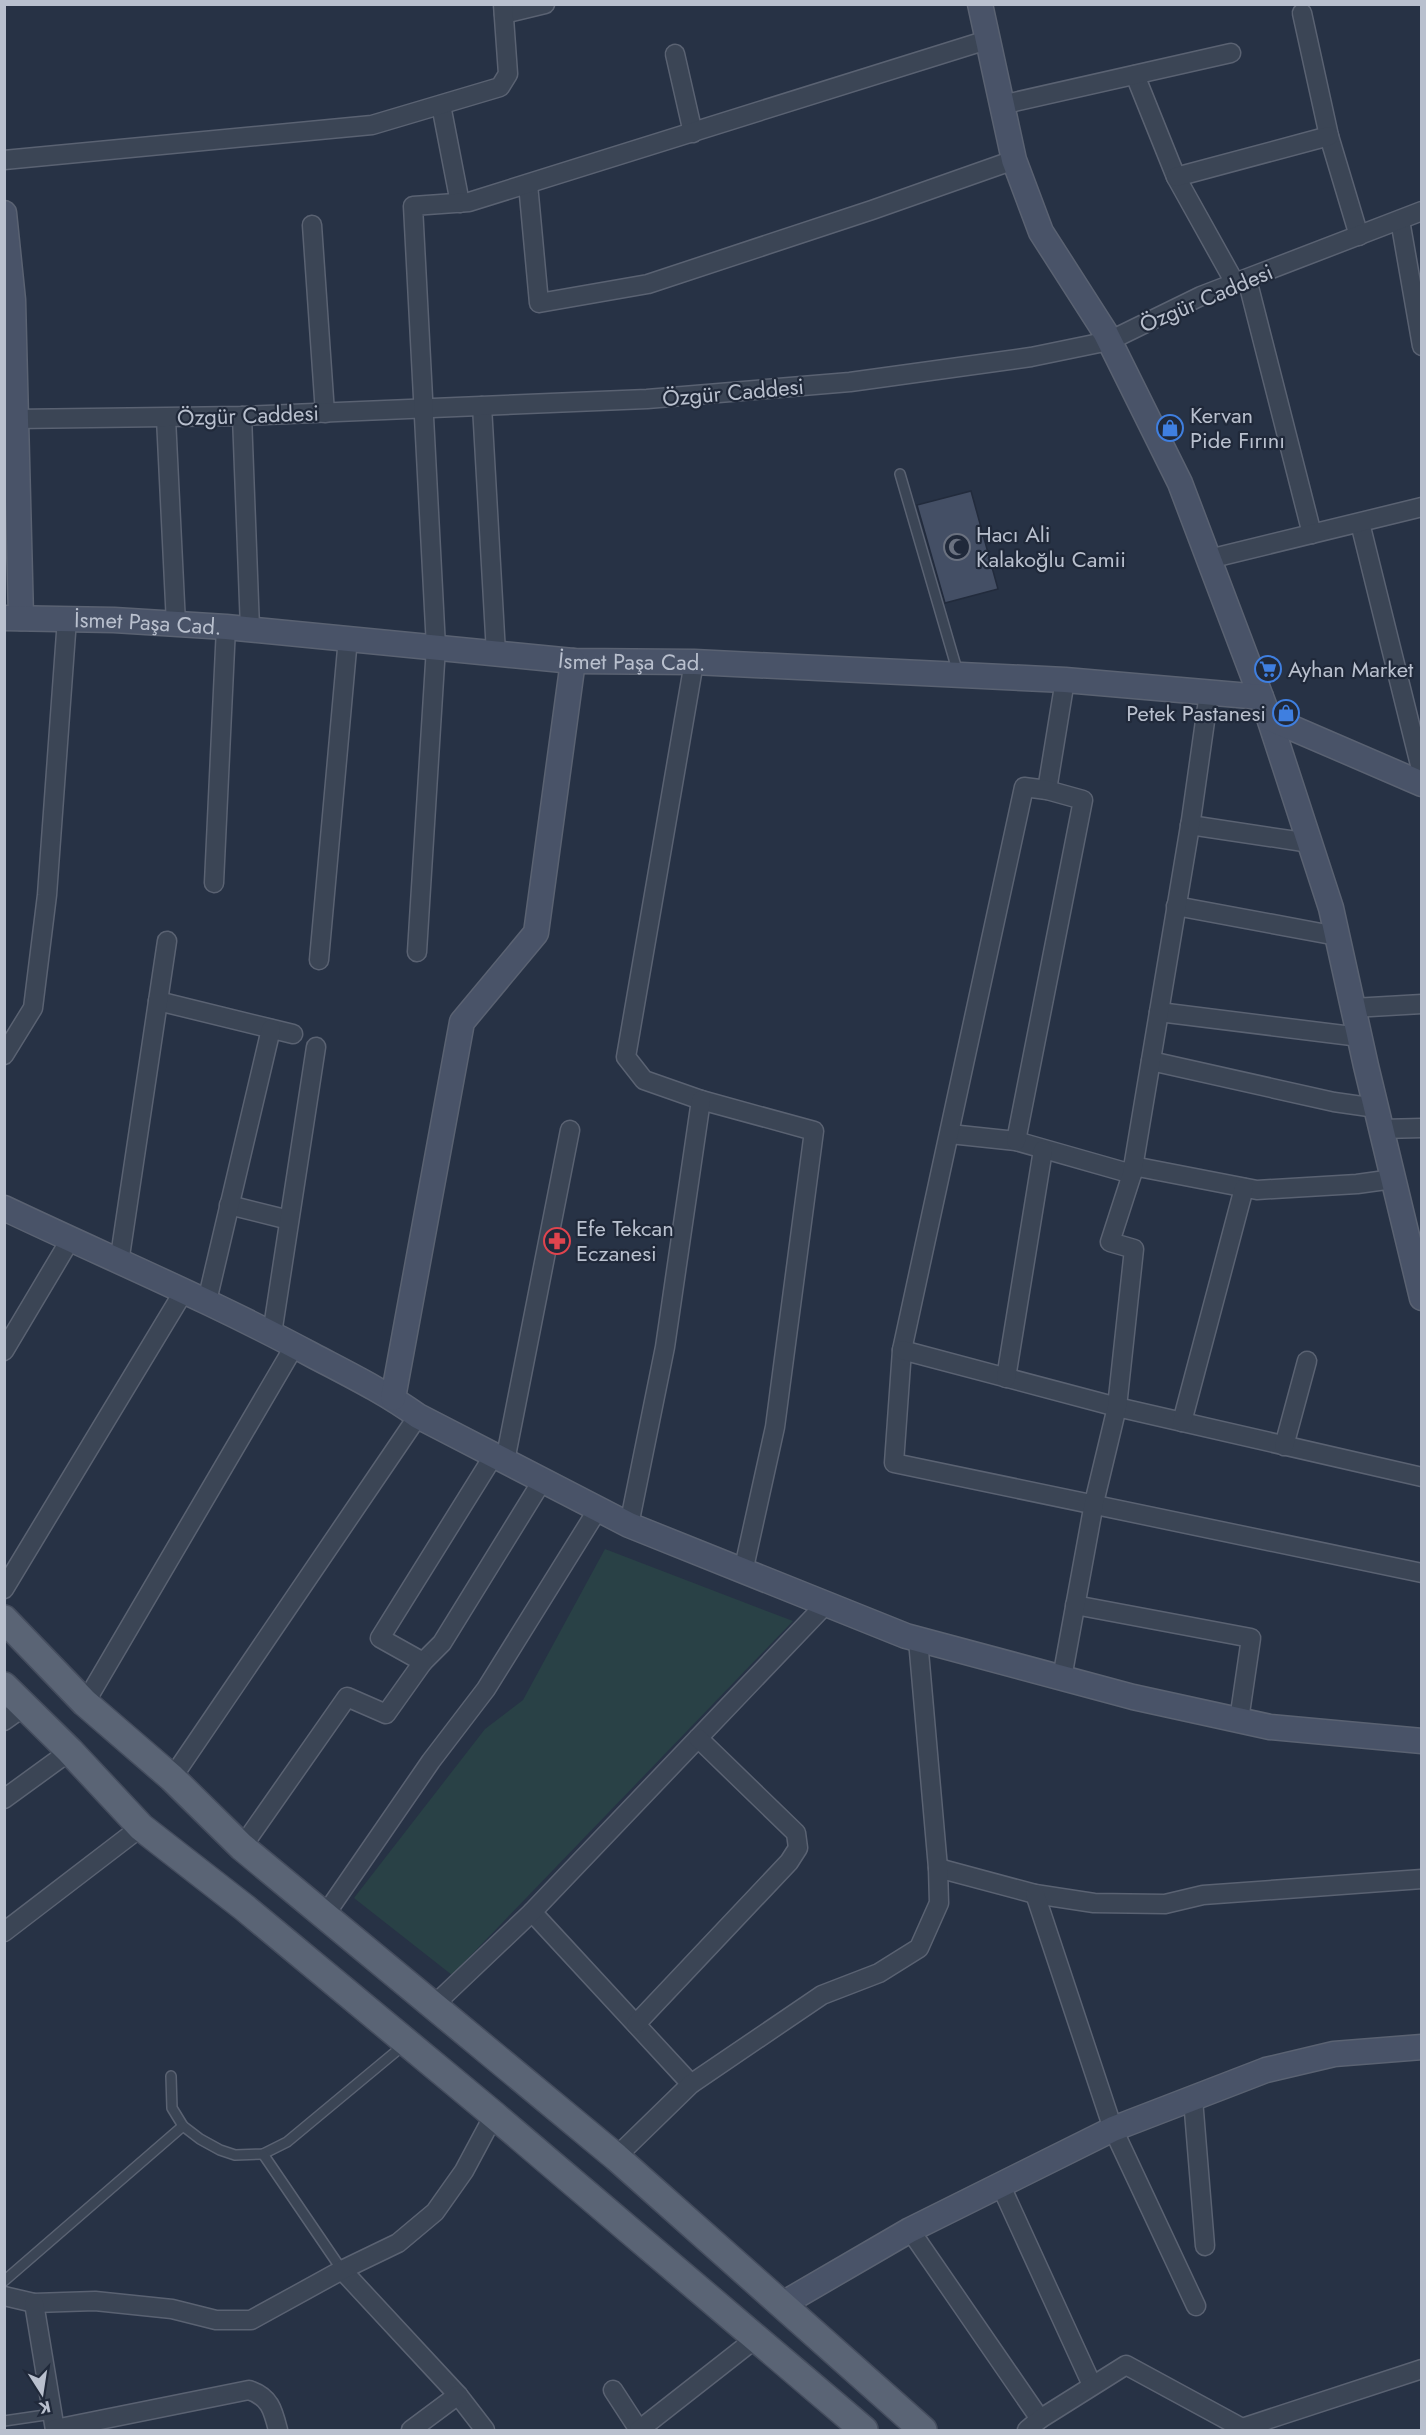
<svg xmlns="http://www.w3.org/2000/svg" width="1426" height="2435" font-family="Jost,sans-serif">
<rect width="100%" height="100%" fill="#273245"/>
<path fill="#294146" d="M605,1549l188,72 -341,354 -98,-77 131,-169 38,-29z"/>
<path fill="#444f65" stroke="#222b3c" stroke-width="1.5" d="M971,491l27,98 -53,14 -28,-98z"/>
<g fill="none" stroke-linecap="round" stroke-linejoin="round">
<defs>
<g id="lane">
<path d="M900,474l58,199"/>
<path d="M171,2076l1,32 11,18 17,13 20,11 15,5 28,-1 24,-12 118,-98"/>
<path d="M263,2154l79,116"/>
<path d="M4,2281l179,-155"/>
<path d="M4,2421l48,-7"/>
</g>
<g id="street">
<path d="M1302,13l27,123 30,100"/>
<path d="M504,14l41,-10"/>
<path d="M675,54l18,79"/>
<path d="M1135,75l41,102 59,106"/>
<path d="M441,105l19,98"/>
<path d="M1001,105l230,-52"/>
<path d="M4,160l368,-35 128,-38 8,-13 -5,-70"/>
<path d="M1176,177l153,-41"/>
<path d="M528,184l11,119 109,-19 224,-74 142,-50"/>
<path d="M1400,220l22,126"/>
<path d="M312,225l13,188"/>
<path d="M1247,279l65,255"/>
<path d="M482,406l14,247"/>
<path d="M242,416l8,213"/>
<path d="M166,418l10,206"/>
<path d="M15,419l227,-3 405,-17 203,-17 181,-25 78,-16 92,-45 221,-85"/>
<path d="M1360,523l62,250"/>
<path d="M1209,559l213,-52"/>
<path d="M694,662l-68,395 18,23 57,20 113,31 -39,296 -32,145"/>
<path d="M1047,790l18,-110"/>
<path d="M1190,825l120,18"/>
<path d="M214,883l12,-256"/>
<path d="M1176,906l161,30"/>
<path d="M417,952l19,-305 -23,-441 56,-4 518,-162"/>
<path d="M319,960l29,-322"/>
<path d="M158,1001l135,33"/>
<path d="M1353,1008l69,-4"/>
<path d="M1159,1012l201,25"/>
<path d="M4,1055l29,-47 14,-113 20,-276"/>
<path d="M1151,1061l183,41 42,6"/>
<path d="M1381,1129l41,-1"/>
<path d="M950,1134l66,7 116,33"/>
<path d="M1016,1141l67,-341 -36,-10 -23,-3 -122,563 -8,113 528,110"/>
<path d="M1133,1166l124,24 100,-6 36,-5"/>
<path d="M229,1205l60,15"/>
<path d="M119,1263l48,-322"/>
<path d="M207,1301l64,-272"/>
<path d="M272,1334l44,-287"/>
<path d="M902,1350l215,57 305,70"/>
<path d="M4,1351l66,-111"/>
<path d="M1006,1378l37,-228"/>
<path d="M1182,1422l62,-234"/>
<path d="M1284,1446l23,-85"/>
<path d="M505,1461l65,-331"/>
<path d="M629,1525l36,-178 36,-247"/>
<path d="M4,1589l180,-298"/>
<path d="M1075,1605l176,33 -12,82"/>
<path d="M423,1662l19,-19 100,-162"/>
<path d="M1062,1678l32,-175 23,-96 17,-158 -24,-7 22,-68 59,-354 18,-127"/>
<path d="M85,1703l210,-358"/>
<path d="M4,1721l21,-15"/>
<path d="M172,1778l246,-362"/>
<path d="M4,1799l66,-48"/>
<path d="M242,1847l105,-150 39,17 37,-52 -43,-24 114,-183"/>
<path d="M938,1868l97,26 59,9 71,1 38,-9 219,-16"/>
<path d="M1035,1894l78,235 83,177"/>
<path d="M532,1912l159,172"/>
<path d="M325,1915l106,-154 55,-72 112,-180"/>
<path d="M4,1932l137,-105"/>
<path d="M433,2006l99,-94 293,-307"/>
<path d="M636,2024l153,-162 9,-14 -2,-15 -98,-95"/>
<path d="M1193,2099l12,147"/>
<path d="M616,2157l75,-73 131,-89 57,-22 40,-25 20,-45 -1,-35 -20,-228"/>
<path d="M1000,2184l92,201"/>
<path d="M910,2230l130,189"/>
<path d="M342,2270l116,125 27,35"/>
<path d="M4,2296l30,7 61,-2 77,8 44,11h35l91,-50 56,-27 37,-31 29,-41 30,-56"/>
<path d="M34,2303l21,127"/>
<path d="M613,2390l26,40"/>
<path d="M55,2429l194,-39c21,7 24,20 29,40"/>
<path d="M411,2430l47,-35"/>
<path d="M639,2430l116,-91"/>
<path d="M1027,2430l13,-11 86,-54 116,63 180,-59"/>
</g>
<g id="secondary">
<path d="M980,4l34,156 27,72 64,100 75,151 89,235 62,190 35,158 56,232"/>
<path d="M4,213l9,87 8,318"/>
<path id="s1" d="M4,618l110,2 112,7 347,34 121,1 371,18 196,17"/>
<path d="M1269,718l153,66"/>
<path d="M4,1208c103,49 208,93 308,147 36,19 73,37 106,61l211,109 277,111 227,61 137,30 152,14"/>
<path d="M393,1398l69,-376 74,-89 37,-272"/>
<path d="M781,2305l129,-75 203,-101 153,-59 68,-16 88,-7"/>
</g>
<g id="primary">
<path d="M4,1619l81,84 87,75 70,69 374,310 307,273"/>
<path d="M4,1686l66,65 71,76 104,81 249,207 370,315"/>
</g>
</defs>
<use href="#lane" stroke="#5a6272" stroke-width="12"/>
<use href="#street" stroke="#5a6272" stroke-width="21"/>
<use href="#secondary" stroke="#5a6272" stroke-width="27"/>
<use href="#primary" stroke="#454d5e" stroke-width="30"/>
<use href="#lane" stroke="#3b4555" stroke-width="9"/>
<use href="#street" stroke="#3b4555" stroke-width="18"/>
<use href="#secondary" stroke="#495368" stroke-width="24"/>
<use href="#primary" stroke="#5a6475" stroke-width="27"/>
</g>
<defs>
<symbol id="shop-ring" viewBox="-11 -11 22 22"><circle r="9.5" fill="#20293a" stroke="#3f7fe0" stroke-width="1.5"/><path d="M-5-2.5h2.3a2.7 3.5 0 0 1 5.4 0H5L5.5 6h-11ZM-1.5-2.5h3a1.5 2.3 0 0 0-3 0Z" fill="#3f7fe0"/></symbol>
<symbol id="mosque-ring" viewBox="-11 -11 22 22"><circle r="9.5" fill="#20293a" stroke="#6b7280" stroke-width="1.5"/><path d="M3.5-4.9A6 6 0 1 0 3.5 4.9A5 5 0 1 1 3.5-4.9Z" fill="#6b7280"/></symbol>
<symbol id="supermarket-ring" viewBox="-11 -11 22 22"><circle r="9.5" fill="#20293a" stroke="#3f7fe0" stroke-width="1.5"/><path d="M-6-5.5h2.5l.6 2H6L4.5 2H-2.5L-4.4-4H-6ZM-1.5 3.2a1.3 1.3 0 1 0 .1 0ZM3 3.2a1.3 1.3 0 1 0 .1 0Z" fill="#3f7fe0"/></symbol>
<symbol id="pharmacy-ring" viewBox="-11 -11 22 22"><circle r="9.5" fill="#20293a" stroke="#e0444e" stroke-width="1.5"/><path d="M-2-6h4v4h4v4h-4v4h-4v-4h-4v-4h4Z" fill="#e0444e"/></symbol>
</defs>
<g fill-rule="evenodd">
<use href="#shop-ring" x="1155" y="413" width="30" height="30"/>
<use href="#mosque-ring" x="942" y="532" width="30" height="30"/>
<use href="#supermarket-ring" x="1253" y="654" width="30" height="30"/>
<use href="#shop-ring" x="1271" y="698" width="30" height="30"/>
<use href="#pharmacy-ring" x="542" y="1226" width="30" height="30"/>
</g>
<g text-anchor="middle" stroke-width="4.5" stroke-linejoin="round" paint-order="stroke">
<g font-size="22" fill="#b9c0ce" stroke="#20293a">
<text transform="translate(1206 298) rotate(-23)" y="8">Özgür Caddesi</text>
<text transform="translate(733 392) rotate(-5)" y="8">Özgür Caddesi</text>
<text transform="translate(248 415) rotate(-2)" y="8">Özgür Caddesi</text>
<text dy="8" stroke="none"><textPath href="#s1" startOffset="144">İsmet Paşa Cad.</textPath></text>
<text dy="8" stroke="none"><textPath href="#s1" startOffset="630">İsmet Paşa Cad.</textPath></text>
</g>
<g font-size="22" fill="#b9c0ce" stroke="#20293a" text-anchor="start">
<text x="1190" y="423">Kervan<tspan x="1190" dy="25">Pide Fırını</tspan></text>
<text x="976" y="542">Hacı Ali<tspan x="976" dy="25">Kalakoğlu Camii</tspan></text>
<text x="1288" y="677">Ayhan Market</text>
<text x="1266" y="721" text-anchor="end">Petek Pastanesi</text>
<text x="576" y="1236">Efe Tekcan<tspan x="576" dy="25">Eczanesi</tspan></text>
</g>
</g>
<rect width="1426" height="2435" fill="none" stroke="#b9c0ce" stroke-width="12"/>
<g transform="translate(42 2393) rotate(168)" stroke="#20293a" stroke-width="4.5" paint-order="stroke">
<path d="M0-4.5L10 22L0 15L-10 22Z" fill="#b9c0ce"/>
<text y="-9" font-size="16" font-weight="bold" text-anchor="middle" fill="#b9c0ce">K</text>
</g>
</svg>
